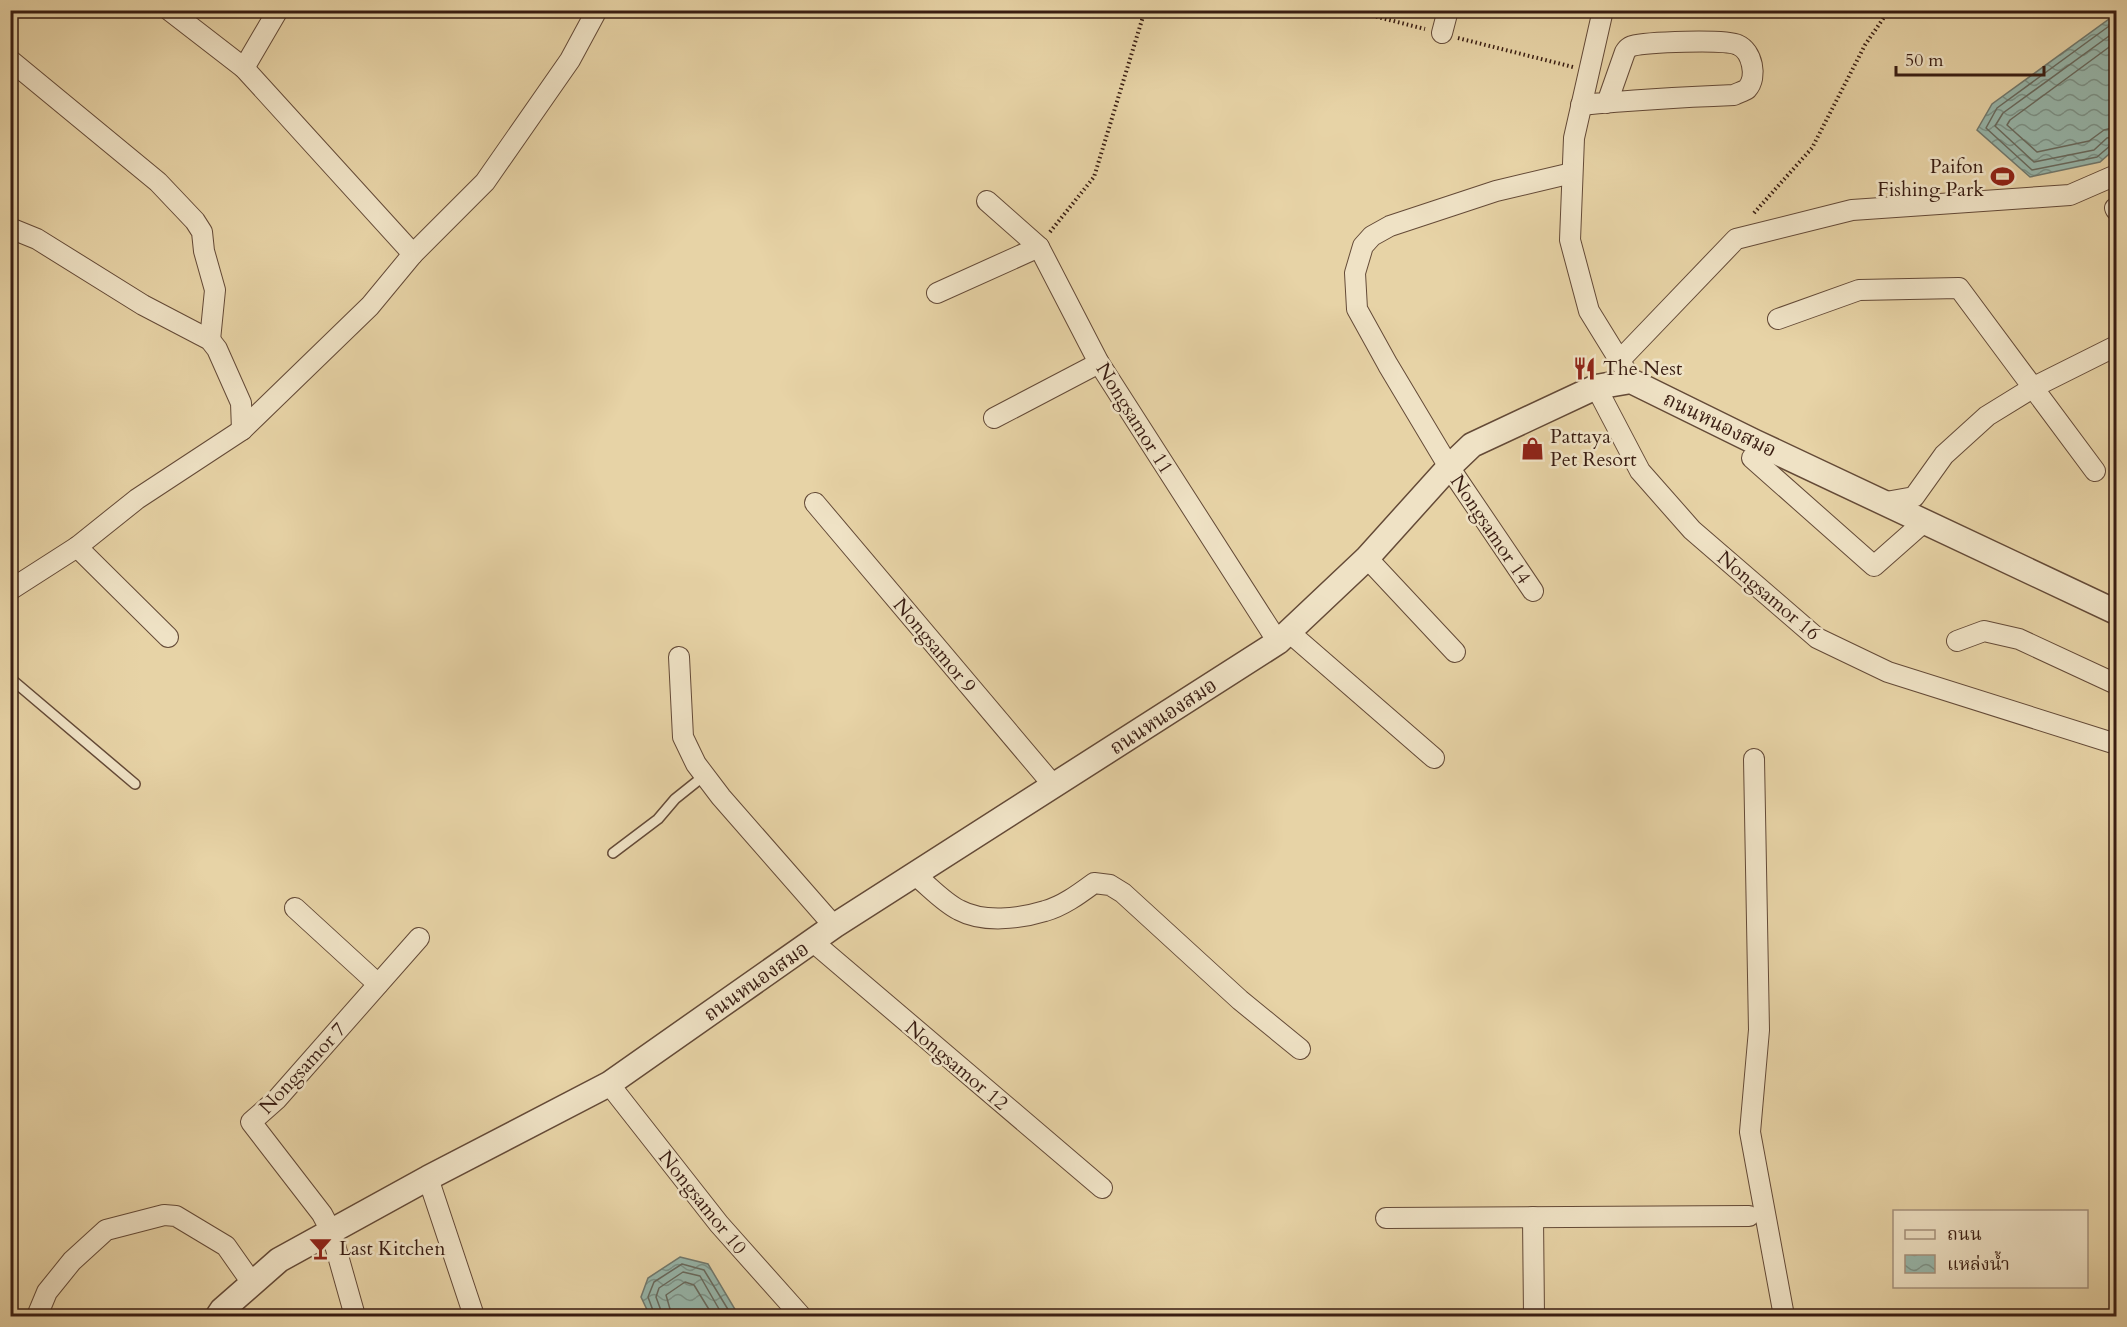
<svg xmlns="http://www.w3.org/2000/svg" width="2127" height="1327" font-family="Cardo,'Noto Serif Thai',serif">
<defs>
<pattern id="water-waves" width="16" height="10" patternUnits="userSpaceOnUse" patternTransform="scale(1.5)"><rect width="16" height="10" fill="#97b7ac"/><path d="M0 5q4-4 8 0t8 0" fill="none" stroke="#7c948b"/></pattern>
</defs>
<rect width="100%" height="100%" fill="#e7d3a6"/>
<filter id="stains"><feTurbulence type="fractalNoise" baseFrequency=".00333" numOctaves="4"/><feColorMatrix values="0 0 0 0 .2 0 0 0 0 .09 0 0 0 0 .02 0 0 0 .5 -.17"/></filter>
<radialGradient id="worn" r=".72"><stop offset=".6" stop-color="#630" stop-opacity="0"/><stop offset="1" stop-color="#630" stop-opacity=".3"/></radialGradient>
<g fill="url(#water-waves)" stroke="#71796e" stroke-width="1.5">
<path d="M2116,14v134l-16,14 -70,15 -53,-47 15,-26z"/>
<path d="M680,1257l28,7 31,52h-89l-9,-19 7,-19z"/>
</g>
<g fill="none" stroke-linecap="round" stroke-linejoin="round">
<g stroke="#686a5f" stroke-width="1.5">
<path d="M2116,21l-119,87 -11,20 46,42 65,-13 14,-12 5,-1"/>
<path d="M2116,31l-113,82 -8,13 39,36 60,-12 13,-12 9,-2"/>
<path d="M2116,42l-106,78 -3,5 30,27 52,-11 15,-11 12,-3"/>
<path d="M655,1316l-7,-19 6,-15 28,-18 22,6 28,46"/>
<path d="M663,1316l-7,-19 3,-9 24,-16 17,4 23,40"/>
<path d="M672,1316l-6,-21 19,-13 9,3 19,31"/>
</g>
<defs>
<g id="service">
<path d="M10,678l125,106"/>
<path d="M613,853l45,-34 17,-20 30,-24"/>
</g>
<g id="minor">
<path d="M169,10l75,58 169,186"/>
<path d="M1603,10l-29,128 -4,102 19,71 37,60"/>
<path d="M1442,33l6,-23"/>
<path d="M10,60l148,122 37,39 7,11 2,19 11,39 -5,50"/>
<path d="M244,68l34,-58"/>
<path d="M1581,105c51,-5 102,-8 153,-10 4,-2 10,-4 13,-6 11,-12 5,-38 -9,-44 -13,-6 -92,-3 -106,1 -5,2 -4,2 -7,6l-18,51"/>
<path d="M987,201l52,46 60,116 179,279"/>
<path d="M2115,208l1,2"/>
<path d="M10,228l27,11 106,66 67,35 7,9 24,54 1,27"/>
<path d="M937,293l102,-46"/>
<path d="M1778,319l81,-29 100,-2 136,183"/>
<path d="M1619,361l117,-122 116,-29 218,-15 46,-20"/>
<path d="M1596,387l44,84 52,59 125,108 71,34 228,72"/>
<path d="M994,418l105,-55"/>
<path d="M1752,458l122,108 51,-45"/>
<path d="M1886,502l28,-5 30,-42 43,-39 47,-29 82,-41"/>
<path d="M815,503l239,283"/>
<path d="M77,547l91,90"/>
<path d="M1367,558l88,94"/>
<path d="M10,590l67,-43 60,-48 105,-69 128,-124 43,-52 72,-72 85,-122 27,-50"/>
<path d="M1533,591l-84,-124 -61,-102 -31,-56 -2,-36 8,-27 9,-10 18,-10 106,-35 76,-18"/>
<path d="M1290,633l144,125"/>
<path d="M1957,641l27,-10 35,8 97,45"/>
<path d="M679,657l4,80 13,27 25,33 113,129"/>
<path d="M1754,759l5,271 -9,102 34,184"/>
<path d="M915,875c14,11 28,27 44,35 24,13 60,9 86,1 18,-5 34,-17 49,-28l16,2 13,8 117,107 60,49"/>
<path d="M295,908l83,76"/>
<path d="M812,941l290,247"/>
<path d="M609,1084l110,140 82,92"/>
<path d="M428,1178l46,138"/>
<path d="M1533,1217l1,99"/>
<path d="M1386,1218l363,-2"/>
<path d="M37,1316l10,-24 25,-31 34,-31 58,-15 12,1 50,30 26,37"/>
<path d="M355,1316l-24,-85 -9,-17 -71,-92 26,-23 142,-161"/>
</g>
<path id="tertiary" d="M218,1316l4,-6 57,-50 149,-82 181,-94 225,-158 444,-284 89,-84 82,-91 23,-22 124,-58 35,-6 124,61 361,170"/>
</defs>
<use href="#service" stroke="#644a37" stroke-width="12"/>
<use href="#minor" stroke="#644a37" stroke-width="22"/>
<use href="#tertiary" stroke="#644a37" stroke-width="27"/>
<g stroke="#391d12" stroke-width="4" stroke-dasharray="1.5 3" stroke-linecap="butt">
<path d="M1350,10l75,19"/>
<path d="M1458,38l115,29"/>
<path d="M1754,213l58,-65 53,-103 24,-35"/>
<path d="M1050,232l44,-55 51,-167"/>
</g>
<use href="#service" stroke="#efe2c5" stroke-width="9"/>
<use href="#minor" stroke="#efe2c5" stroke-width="20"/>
<use href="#tertiary" stroke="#efe2c5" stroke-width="24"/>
</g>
<defs>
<symbol id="stadium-bare" viewBox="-9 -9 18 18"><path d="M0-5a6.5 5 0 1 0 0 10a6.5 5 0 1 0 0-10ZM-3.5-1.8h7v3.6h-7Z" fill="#8f2418" stroke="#efe2c5" stroke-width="2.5" paint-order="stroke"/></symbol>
<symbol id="restaurant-bare" viewBox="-9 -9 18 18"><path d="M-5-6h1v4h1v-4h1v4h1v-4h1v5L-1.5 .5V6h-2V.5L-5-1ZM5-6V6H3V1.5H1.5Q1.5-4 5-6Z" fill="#8f2418" stroke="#efe2c5" stroke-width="2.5" paint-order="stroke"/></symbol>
<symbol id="shop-bare" viewBox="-9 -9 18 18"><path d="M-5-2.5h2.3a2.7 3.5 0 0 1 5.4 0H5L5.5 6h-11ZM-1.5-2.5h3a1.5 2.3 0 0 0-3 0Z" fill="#8f2418" stroke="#efe2c5" stroke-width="2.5" paint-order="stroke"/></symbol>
<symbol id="bar-bare" viewBox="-9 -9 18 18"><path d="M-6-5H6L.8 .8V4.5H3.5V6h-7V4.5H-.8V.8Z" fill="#8f2418" stroke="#efe2c5" stroke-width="2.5" paint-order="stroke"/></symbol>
</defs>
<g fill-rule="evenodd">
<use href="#stadium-bare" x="1986" y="160" width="33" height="33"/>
<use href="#restaurant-bare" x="1568" y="352" width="33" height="33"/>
<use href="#shop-bare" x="1516" y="432" width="33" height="33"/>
<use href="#bar-bare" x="304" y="1232" width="33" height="33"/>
</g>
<g text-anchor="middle" stroke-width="5" stroke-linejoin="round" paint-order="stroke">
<g font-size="20" fill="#391d12" stroke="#efe2c5" text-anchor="start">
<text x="1984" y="173" text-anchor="end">Paifon<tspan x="1984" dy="23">Fishing Park</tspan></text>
<text x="1603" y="375">The Nest</text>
<text x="1550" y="443">Pattaya<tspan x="1550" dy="23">Pet Resort</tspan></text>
<text x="339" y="1255">Last Kitchen</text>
</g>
<g font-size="20" fill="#391d12" stroke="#efe2c5">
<text transform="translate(1135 418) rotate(58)" y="7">Nongsamor 11</text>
<text transform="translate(1720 424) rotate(26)" y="7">ถนนหนองสมอ</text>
<text transform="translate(1491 529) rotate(56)" y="7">Nongsamor 14</text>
<text transform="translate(1769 595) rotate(40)" y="7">Nongsamor 16</text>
<text transform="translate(935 645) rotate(50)" y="7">Nongsamor 9</text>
<text transform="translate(1163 716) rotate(-33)" y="7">ถนนหนองสมอ</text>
<text transform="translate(756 981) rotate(-35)" y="7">ถนนหนองสมอ</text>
<text transform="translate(957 1065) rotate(40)" y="7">Nongsamor 12</text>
<text transform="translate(302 1068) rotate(-47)" y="7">Nongsamor 7</text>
<text transform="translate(703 1202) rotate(51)" y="7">Nongsamor 10</text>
</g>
</g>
<rect width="2127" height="1327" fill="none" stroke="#e7d3a6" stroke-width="36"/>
<rect x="12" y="12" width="2103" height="1303" fill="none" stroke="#391d12" stroke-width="3"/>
<rect x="18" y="18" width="2091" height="1291" fill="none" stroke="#391d12" stroke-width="1.5"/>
<rect x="1893" y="1210" width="195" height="78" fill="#efe2c5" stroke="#a6937d" stroke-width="1.5"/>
<rect x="1905" y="1230" width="30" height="9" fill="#efe2c5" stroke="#a6937d" stroke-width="1.5"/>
<text x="1947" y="1240" font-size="18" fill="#391d12">ถนน</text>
<rect x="1905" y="1255" width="30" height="18" fill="url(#water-waves)" stroke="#a6937d" stroke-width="1.5"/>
<text x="1947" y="1270" font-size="18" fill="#391d12">แหล่งน้ำ</text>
<path d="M1896 66v9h148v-9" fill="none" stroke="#391d12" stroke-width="3"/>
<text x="1905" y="66" font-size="18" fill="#391d12" stroke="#efe2c5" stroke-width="4.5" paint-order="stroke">50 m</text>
<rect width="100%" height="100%" filter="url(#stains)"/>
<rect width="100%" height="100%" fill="url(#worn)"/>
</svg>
